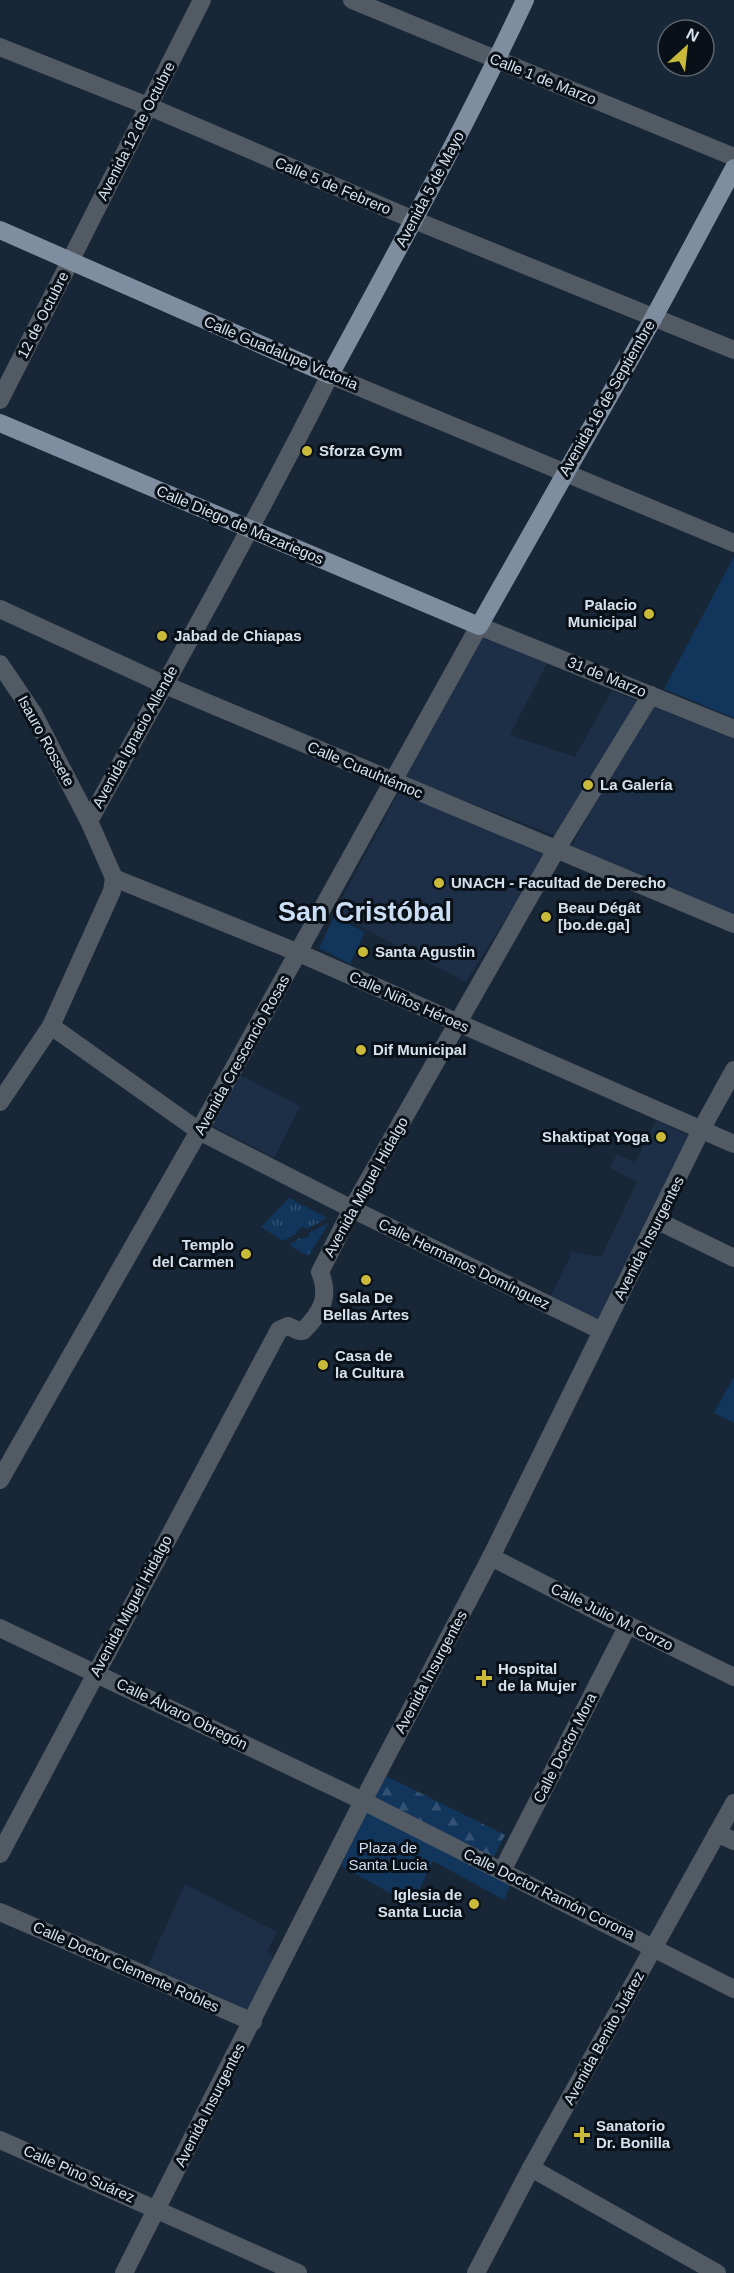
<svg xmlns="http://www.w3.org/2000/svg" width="734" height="2273" font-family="Arial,sans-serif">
<defs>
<pattern id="grass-tufts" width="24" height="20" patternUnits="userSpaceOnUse" patternTransform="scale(1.5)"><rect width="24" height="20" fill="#11355b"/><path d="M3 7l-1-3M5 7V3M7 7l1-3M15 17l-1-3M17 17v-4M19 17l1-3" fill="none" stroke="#335273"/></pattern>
<pattern id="forest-firs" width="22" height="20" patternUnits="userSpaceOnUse" patternTransform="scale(1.5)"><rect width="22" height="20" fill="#11355b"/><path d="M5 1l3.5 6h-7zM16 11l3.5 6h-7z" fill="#335273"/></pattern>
</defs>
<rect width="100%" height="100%" fill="#182738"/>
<g fill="#1c2f46">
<path d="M482,632l67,27 -39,76 65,22 37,-67 26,12 -40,67 -44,66 -151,-58z"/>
<path d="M648,695l86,39v184l-162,-72z"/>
<path d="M400,790l146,64 -80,128 -132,-69z"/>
<path d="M236,1073l64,33 -26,52 -65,-34z"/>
<path d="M656,1120l33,16 -90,186 -49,-24 22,-46 29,5 36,-75 -27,-14 7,-14 18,8z"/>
<path d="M185,1884l92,48 -10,20 8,7 -28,53 -99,-46z"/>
</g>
<g fill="url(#grass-tufts)">
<path d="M289,1198l38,20 -20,11 -4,-2 -6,3 -1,4 -13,7 -22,-14z"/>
<path d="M329,1223l-21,33 -19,-11 11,-7 3,1 5,-2 2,-5z"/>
</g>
<path fill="url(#forest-firs)" d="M382,1774l123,61 -14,27 -119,-60z"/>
<g fill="#11355b">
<path d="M734,556v162l-70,-29z"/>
<path d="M334,917l31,15 -15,32 -31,-16z"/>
<path d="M734,1376v47l-20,-10z"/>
<path d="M366,1809l144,76 -6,15 -71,-39 -21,44 -71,-39z"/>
</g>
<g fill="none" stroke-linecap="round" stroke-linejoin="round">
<g stroke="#525a63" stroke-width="18">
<path d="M352,0l382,157"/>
<path d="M0,47l148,59 266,114 320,130"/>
<path d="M0,400l202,-400"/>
<path d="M0,609l165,76 569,239"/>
<path d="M0,664l33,49 56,108 25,57 -2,13 -61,135 -51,76"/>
<path d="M89,821c82,-148 165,-295 241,-446l404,168"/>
<path d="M114,878l185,75 435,191"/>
<path d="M51,1026l148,105 153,78 250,122"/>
<path d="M658,1221l76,37"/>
<path d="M0,1480l199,-349 280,-505 255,103"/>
<path d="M491,1557l121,62 16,6 106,52"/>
<path d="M0,1628l363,173 371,188"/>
<path d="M717,1833l17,8"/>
<path d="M0,1854l279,-524 9,-4 11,5h4c19,-19 27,-34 17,-59l32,-63 204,-359 95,-155"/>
<path d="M502,1871l126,-246"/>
<path d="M0,1912l253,110"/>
<path d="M0,2140l298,133"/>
<path d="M531,2168l186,105"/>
<path d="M124,2273l239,-472 128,-244 210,-427 33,-60"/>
<path d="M476,2273l55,-105 203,-365"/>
</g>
<g stroke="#7e8d9f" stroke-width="18">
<path d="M0,230l330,145c67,-124 135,-247 195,-375"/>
<path d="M0,423l479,203 175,-309 80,-149"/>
</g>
</g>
<g fill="#c9ba3a" stroke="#091017" stroke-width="2">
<circle cx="307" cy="451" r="6"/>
<circle cx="649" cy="614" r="6"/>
<circle cx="162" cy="636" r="6"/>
<circle cx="588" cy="785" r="6"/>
<circle cx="439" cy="883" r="6"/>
<circle cx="546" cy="917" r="6"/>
<circle cx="363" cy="952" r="6"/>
<circle cx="361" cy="1050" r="6"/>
<circle cx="661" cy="1137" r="6"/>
<circle cx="246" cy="1254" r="6"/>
<circle cx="366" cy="1280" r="6"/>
<circle cx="323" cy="1365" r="6"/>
<path d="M481 1669h6v6h6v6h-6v6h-6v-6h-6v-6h6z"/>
<circle cx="474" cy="1904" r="6"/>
<path d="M579 2126h6v6h6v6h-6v6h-6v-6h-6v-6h6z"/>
</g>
<g text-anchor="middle" stroke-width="6" stroke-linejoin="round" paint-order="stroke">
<g font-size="15" fill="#d7e1ed" stroke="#091017">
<text transform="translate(543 79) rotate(22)" y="5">Calle 1 de Marzo</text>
<text transform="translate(136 131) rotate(-63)" y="5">Avenida 12 de Octubre</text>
<text transform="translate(333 186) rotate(23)" y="5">Calle 5 de Febrero</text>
<text transform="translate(430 189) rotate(-62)" y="5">Avenida 5 de Mayo</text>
<text transform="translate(43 315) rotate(-63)" y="5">12 de Octubre</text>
<text transform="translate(281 353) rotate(23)" y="5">Calle Guadalupe Victoria</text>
<text transform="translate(607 398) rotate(-60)" y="5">Avenida 16 de Septiembre</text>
<text transform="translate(240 525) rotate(23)" y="5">Calle Diego de Mazariegos</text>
<text transform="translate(607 677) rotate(22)" y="5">31 de Marzo</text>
<text transform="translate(135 737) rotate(-61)" y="5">Avenida Ignacio Allende</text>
<text transform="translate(46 741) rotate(61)" y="5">Isauro Rossete</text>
<text transform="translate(365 770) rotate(23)" y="5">Calle Cuauhtémoc</text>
<text transform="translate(409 1002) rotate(24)" y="5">Calle Niños Héroes</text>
<text transform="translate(242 1055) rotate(-61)" y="5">Avenida Crescencio Rosas</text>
<text transform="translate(366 1187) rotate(-61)" y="5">Avenida Miguel Hidalgo</text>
<text transform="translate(649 1238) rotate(-63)" y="5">Avenida Insurgentes</text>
<text transform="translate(464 1264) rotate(26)" y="5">Calle Hermanos Domínguez</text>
<text transform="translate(131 1606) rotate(-62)" y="5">Avenida Miguel Hidalgo</text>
<text transform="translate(612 1617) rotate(26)" y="5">Calle Julio M. Corzo</text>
<text transform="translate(431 1672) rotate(-62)" y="5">Avenida Insurgentes</text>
<text transform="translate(182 1714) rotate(26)" y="5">Calle Álvaro Obregón</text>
<text transform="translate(565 1748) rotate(-63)" y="5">Calle Doctor Mora</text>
<text transform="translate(549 1894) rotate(26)" y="5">Calle Doctor Ramón Corona</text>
<text transform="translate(126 1967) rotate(24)" y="5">Calle Doctor Clemente Robles</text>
<text transform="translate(604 2038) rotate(-61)" y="5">Avenida Benito Juárez</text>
<text transform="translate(210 2105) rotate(-63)" y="5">Avenida Insurgentes</text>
<text transform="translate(79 2174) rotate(24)" y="5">Calle Pino Suárez</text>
</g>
<g font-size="15" font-weight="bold" fill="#d7e1ed" stroke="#091017" text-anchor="start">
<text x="319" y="456">Sforza Gym</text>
<text x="637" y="610" text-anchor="end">Palacio<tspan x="637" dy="17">Municipal</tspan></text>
<text x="174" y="641">Jabad de Chiapas</text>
<text x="600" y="790">La Galería</text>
<text x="451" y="888">UNACH - Facultad de Derecho</text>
<text x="558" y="913">Beau Dégât<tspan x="558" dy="17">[bo.de.ga]</tspan></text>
<text x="375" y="957">Santa Agustin</text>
<text x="373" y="1055">Dif Municipal</text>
<text x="649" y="1142" text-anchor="end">Shaktipat Yoga</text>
<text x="234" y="1250" text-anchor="end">Templo<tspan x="234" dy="17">del Carmen</tspan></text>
<text x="366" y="1303" text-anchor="middle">Sala De<tspan x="366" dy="17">Bellas Artes</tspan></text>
<text x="335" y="1361">Casa de<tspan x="335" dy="17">la Cultura</tspan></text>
<text x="498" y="1674">Hospital<tspan x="498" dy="17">de la Mujer</tspan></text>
<text x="462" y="1900" text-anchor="end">Iglesia de<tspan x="462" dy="17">Santa Lucia</tspan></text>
<text x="596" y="2131">Sanatorio<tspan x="596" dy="17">Dr. Bonilla</tspan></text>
</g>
<g font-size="15" fill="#ceddf0" stroke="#091017">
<text x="388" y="1853">Plaza de<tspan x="388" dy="17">Santa Lucia</tspan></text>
</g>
<g font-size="27" font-weight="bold" fill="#cbdef5" stroke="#091017">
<text x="365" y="921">San Cristóbal</text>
</g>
</g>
<g transform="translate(686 48) rotate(27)"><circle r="28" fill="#091017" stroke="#5b646d" stroke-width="1.5"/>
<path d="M0-4.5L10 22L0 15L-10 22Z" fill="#c9ba3a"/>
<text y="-9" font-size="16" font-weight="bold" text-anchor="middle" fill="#d7e1ed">N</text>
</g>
</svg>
